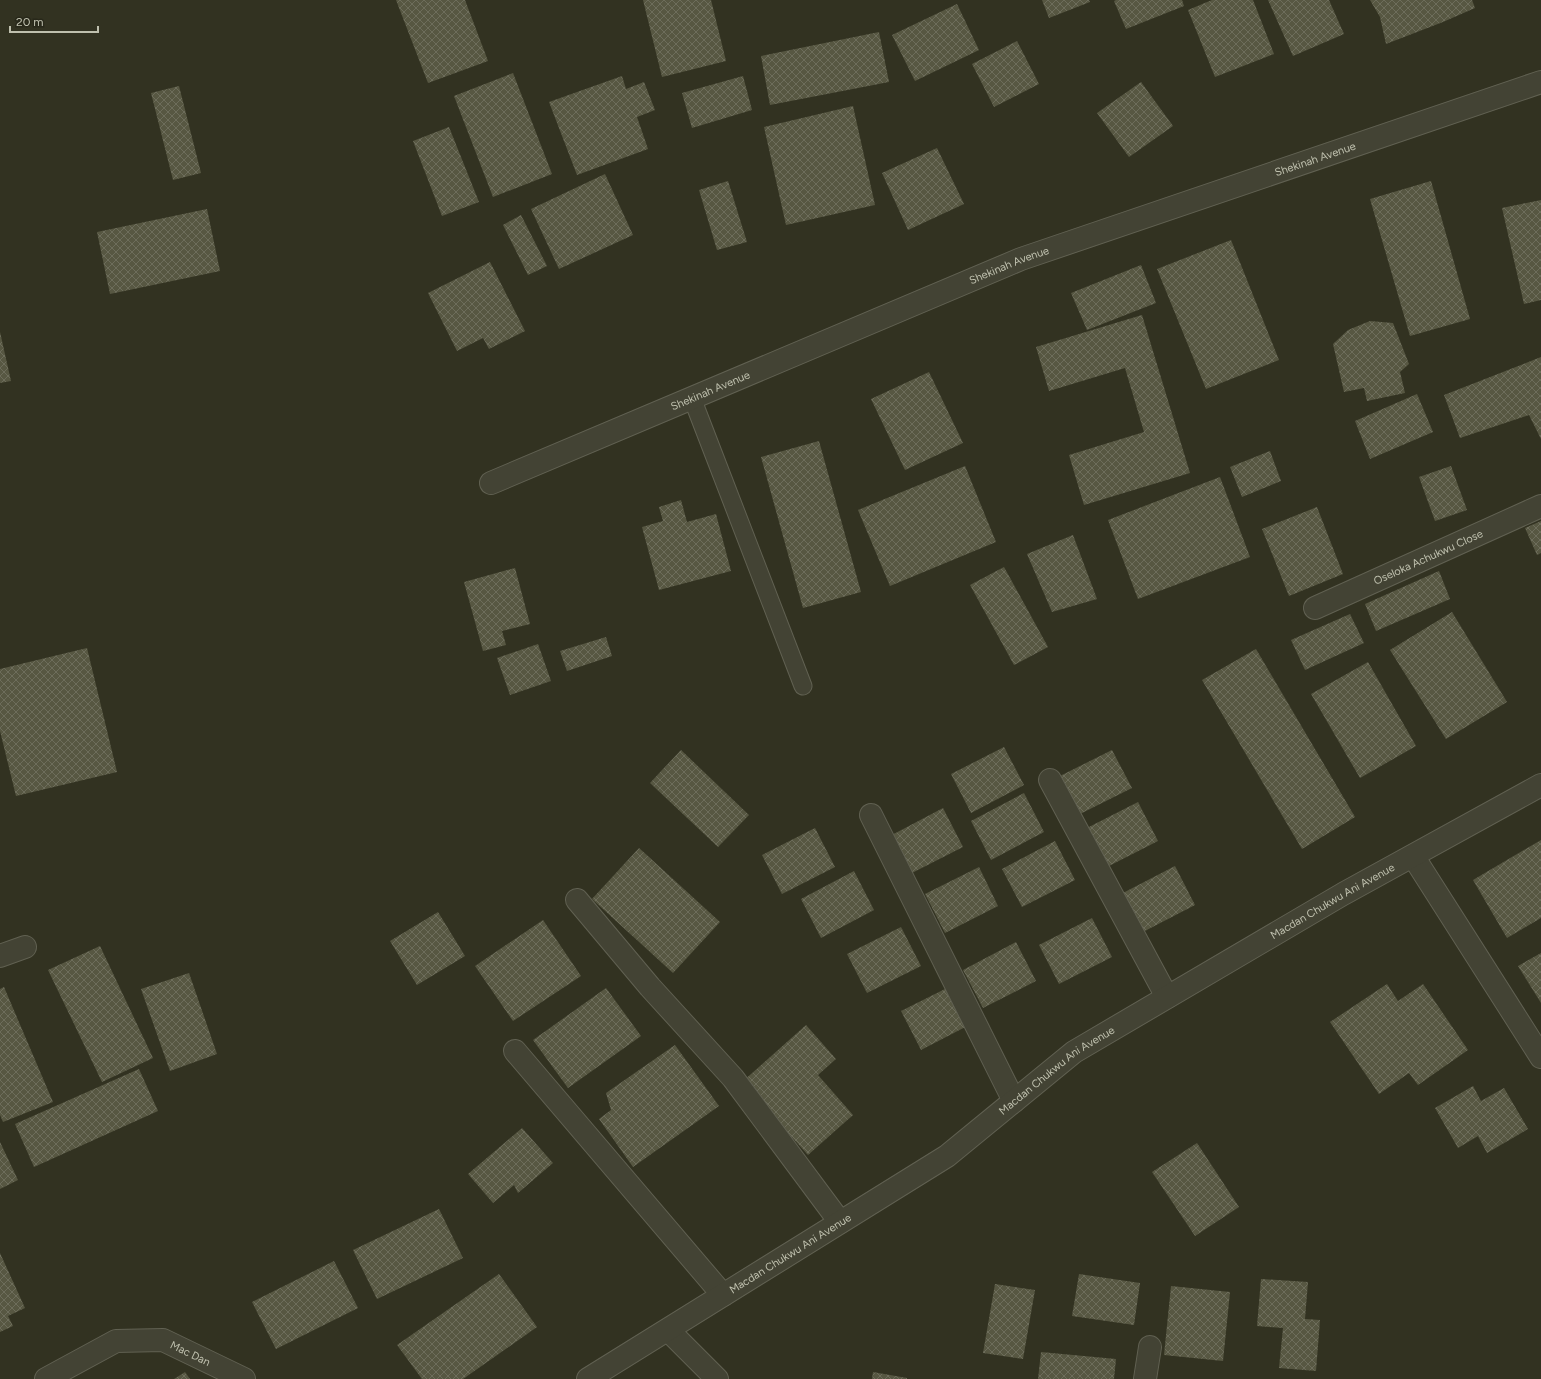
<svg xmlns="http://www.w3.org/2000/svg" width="1541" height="1379" font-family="Figtree,sans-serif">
<defs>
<pattern id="building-cross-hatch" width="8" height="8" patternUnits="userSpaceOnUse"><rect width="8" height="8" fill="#575742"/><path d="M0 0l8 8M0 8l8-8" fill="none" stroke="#6d6d5b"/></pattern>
</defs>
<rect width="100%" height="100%" fill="#323221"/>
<g fill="url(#building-cross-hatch)">
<path d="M396,0h69l23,61 -60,22z"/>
<path d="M643,0h68l15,61 -64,16z"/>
<path d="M1042,0h47l1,2 -41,16z"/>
<path d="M1116,0h66l2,6 -58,23 -12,-28z"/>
<path d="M1212,0h41l21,54 -59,23 -27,-67z"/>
<path d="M1268,0h61l15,34 -51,22z"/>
<path d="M1370,0h102l3,8 -32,14 -57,22 -6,-27z"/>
<path d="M957,4l22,46 -64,31 -23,-46z"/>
<path d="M879,32l10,50 -119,23 -9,-49z"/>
<path d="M1017,41l22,43 -45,23 -22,-43z"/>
<path d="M513,73l39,101 -59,23 -39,-101z"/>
<path d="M622,76l4,13 18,-7 11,28 -18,7 11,32 -71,26 -28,-73z"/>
<path d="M743,76l9,34 -60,18 -10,-35z"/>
<path d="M1141,82l32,44 -44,31 -32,-44z"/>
<path d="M179,86l22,87 -28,7 -22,-87z"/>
<path d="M853,106l22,99 -89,20 -22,-98z"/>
<path d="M449,127l30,75 -37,14 -29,-75z"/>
<path d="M937,148l27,56 -56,26 -26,-57z"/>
<path d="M605,174l28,61 -74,34 -28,-60z"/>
<path d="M728,181l19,61 -30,8 -18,-60z"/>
<path d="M1431,181l39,138 -60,17 -40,-137z"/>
<path d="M1541,200v100l-17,4 -22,-96z"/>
<path d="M207,209l13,62 -110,23 -13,-62z"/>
<path d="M521,215l26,51 -19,9 -25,-50z"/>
<path d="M1231,240l48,120 -73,29 -49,-120z"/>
<path d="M490,262l35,69 -36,18 -6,-11 -26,13 -29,-58z"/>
<path d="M1141,265l15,38 -69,27 -16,-37z"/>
<path d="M1142,315l48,158 -106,32 -15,-50 75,-23 -19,-64 -76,23 -13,-44z"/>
<path d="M1370,321l23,2 16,41 -9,8 5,21 -38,8 -3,-13 -20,4 -11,-48 15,-14z"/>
<path d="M0,332l11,49 -11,2z"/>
<path d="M1541,357v82l-12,-24 -69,23 -16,-43z"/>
<path d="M929,372l34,71 -58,27 -34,-71z"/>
<path d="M1417,394l16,38 -63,27 -15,-38z"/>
<path d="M819,441l42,151 -58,16 -42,-151z"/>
<path d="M1270,451l11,30 -39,16 -12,-30z"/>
<path d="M965,466l31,76 -106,44 -32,-76z"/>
<path d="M1451,466l16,44 -32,11 -16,-44z"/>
<path d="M1220,477l30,80 -112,42 -30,-79z"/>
<path d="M681,500l6,22 29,-8 15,57 -72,19 -17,-63 21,-6 -4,-14z"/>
<path d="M1317,507l26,67 -54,22 -27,-67z"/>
<path d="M1541,521v32l-4,2 -12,-27z"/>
<path d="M1073,535l24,64 -45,13 -25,-58z"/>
<path d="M1004,567l44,80 -34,18 -44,-80z"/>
<path d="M515,568l15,56 -28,7 4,14 -23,6 -19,-69z"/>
<path d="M1439,571l11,28 -74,32 -11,-27z"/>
<path d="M1452,612l55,90 -61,37 -56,-89z"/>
<path d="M1350,614l14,29 -59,27 -14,-30z"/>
<path d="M606,637l6,19 -45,15 -7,-20z"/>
<path d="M538,644l13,37 -41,14 -13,-37z"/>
<path d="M87,648l30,124 -101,24 -16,-65v-62z"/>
<path d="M1256,649l99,168 -53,32 -100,-169z"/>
<path d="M1368,662l48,84 -56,32 -49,-84z"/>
<path d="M1004,747l20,38 -53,28 -20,-39z"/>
<path d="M681,750l68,65 -31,32 -68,-64z"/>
<path d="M1112,750l20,38 -54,27 -20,-38z"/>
<path d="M1024,793l20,39 -53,28 -20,-39z"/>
<path d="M1138,802l20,39 -53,27 -20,-39z"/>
<path d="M943,808l20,39 -53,27 -20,-38z"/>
<path d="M815,828l20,39 -53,27 -20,-39z"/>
<path d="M1541,840v78l-34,20 -34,-58z"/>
<path d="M1055,841l20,39 -53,27 -20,-38z"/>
<path d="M639,848l81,74 -47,51 -81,-74z"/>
<path d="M1175,866l20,39 -54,28 -20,-39z"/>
<path d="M979,867l19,39 -53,27 -20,-39z"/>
<path d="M854,871l20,39 -53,28 -20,-39z"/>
<path d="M438,912l27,44 -48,29 -27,-44z"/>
<path d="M1092,918l20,39 -53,27 -20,-39z"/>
<path d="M543,920l38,56 -68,45 -38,-55z"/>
<path d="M901,927l20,39 -54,27 -20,-39z"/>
<path d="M1016,942l20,39 -53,27 -20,-38z"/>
<path d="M100,946l53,112 -51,24 -54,-112z"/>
<path d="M1541,953v50l-23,-37z"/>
<path d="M189,973l28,81 -47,17 -29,-82z"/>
<path d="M955,984l20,38 -54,28 -20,-39z"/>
<path d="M1387,984l11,17 25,-17 45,66 -50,35 -9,-12 -30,21 -49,-72z"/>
<path d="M4,987l49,115 -50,20 -3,-7v-126z"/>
<path d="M606,988l35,48 -73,52 -35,-48z"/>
<path d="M806,1025l30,34 -18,16 35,40 -45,40 -66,-73z"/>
<path d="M675,1045l44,61 -86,61 -34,-48 12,-9 -5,-17z"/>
<path d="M139,1069l19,42 -124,56 -19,-43z"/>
<path d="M1473,1086l8,15 23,-13 24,41 -41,24 -9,-17 -20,12 -23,-40z"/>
<path d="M522,1128l31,35 -35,30 -4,-8 -21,18 -25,-29z"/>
<path d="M0,1142l18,38 -18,9z"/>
<path d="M1197,1143l42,64 -44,29 -43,-64z"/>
<path d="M439,1209l24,49 -86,41 -24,-49z"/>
<path d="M0,1253l25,55 -17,8 5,10 -13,6z"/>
<path d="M334,1261l24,47 -82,41 -24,-47z"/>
<path d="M499,1274l38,53 -74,52h-41l-25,-34z"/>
<path d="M1079,1274l61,9 -6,42 -62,-9z"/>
<path d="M1261,1279l47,3 -3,37 15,1 -4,51 -37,-3 4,-40 -26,-2z"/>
<path d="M995,1284l40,6 -12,69 -40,-6z"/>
<path d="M1171,1286l59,6 -7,69 -59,-6z"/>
<path d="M1041,1352l75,7 -2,20h-76z"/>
<path d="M185,1372l5,7h-16z"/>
<path d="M873,1372l34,6v1h-35z"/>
</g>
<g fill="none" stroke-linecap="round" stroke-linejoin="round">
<defs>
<path id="lane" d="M692,398l111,288"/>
<g id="street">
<path id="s1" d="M491,483l530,-224 520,-177"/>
<path id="s2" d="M1315,608l226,-102"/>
<path d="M1050,780l117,217"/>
<path d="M871,815l143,286"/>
<path d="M1413,856l128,201"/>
<path d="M577,900l73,87 83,91 107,144"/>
<path d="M0,956l25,-9"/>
<path d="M515,1051l208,244"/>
<path d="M668,1330l49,49"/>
<path id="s3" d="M46,1379l70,-38 47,-1 81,39"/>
<path id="s4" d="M588,1379l359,-223 127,-104 269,-158 198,-109"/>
<path d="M1145,1379l5,-32"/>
</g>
</defs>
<use href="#lane" stroke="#616152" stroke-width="19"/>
<use href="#street" stroke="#616152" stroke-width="24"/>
<use href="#lane" stroke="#434334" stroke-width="17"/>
<use href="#street" stroke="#434334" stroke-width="22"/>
</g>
<g text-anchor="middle" stroke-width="3" stroke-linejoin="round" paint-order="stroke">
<g font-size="11" fill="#bfc0ae" stroke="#28281a">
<text dy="4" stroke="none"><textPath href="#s1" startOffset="886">Shekinah Avenue</textPath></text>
<text dy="4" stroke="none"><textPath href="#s1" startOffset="562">Shekinah Avenue</textPath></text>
<text dy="4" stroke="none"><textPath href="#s1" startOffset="238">Shekinah Avenue</textPath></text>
<text dy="4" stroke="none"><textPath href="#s2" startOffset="124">Oseloka Achukwu Close</textPath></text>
<text dy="4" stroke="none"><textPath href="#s4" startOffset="886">Macdan Chukwu Ani Avenue</textPath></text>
<text dy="4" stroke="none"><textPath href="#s4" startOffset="562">Macdan Chukwu Ani Avenue</textPath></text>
<text dy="4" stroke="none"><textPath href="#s4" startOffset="238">Macdan Chukwu Ani Avenue</textPath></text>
<text dy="4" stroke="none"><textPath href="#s3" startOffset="157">Mac Dan</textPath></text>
</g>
</g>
<path d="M10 26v6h88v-6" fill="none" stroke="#bfc0ae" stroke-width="2"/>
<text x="16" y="26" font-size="12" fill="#bfc0ae" stroke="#28281a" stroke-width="3" paint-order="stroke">20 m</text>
</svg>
